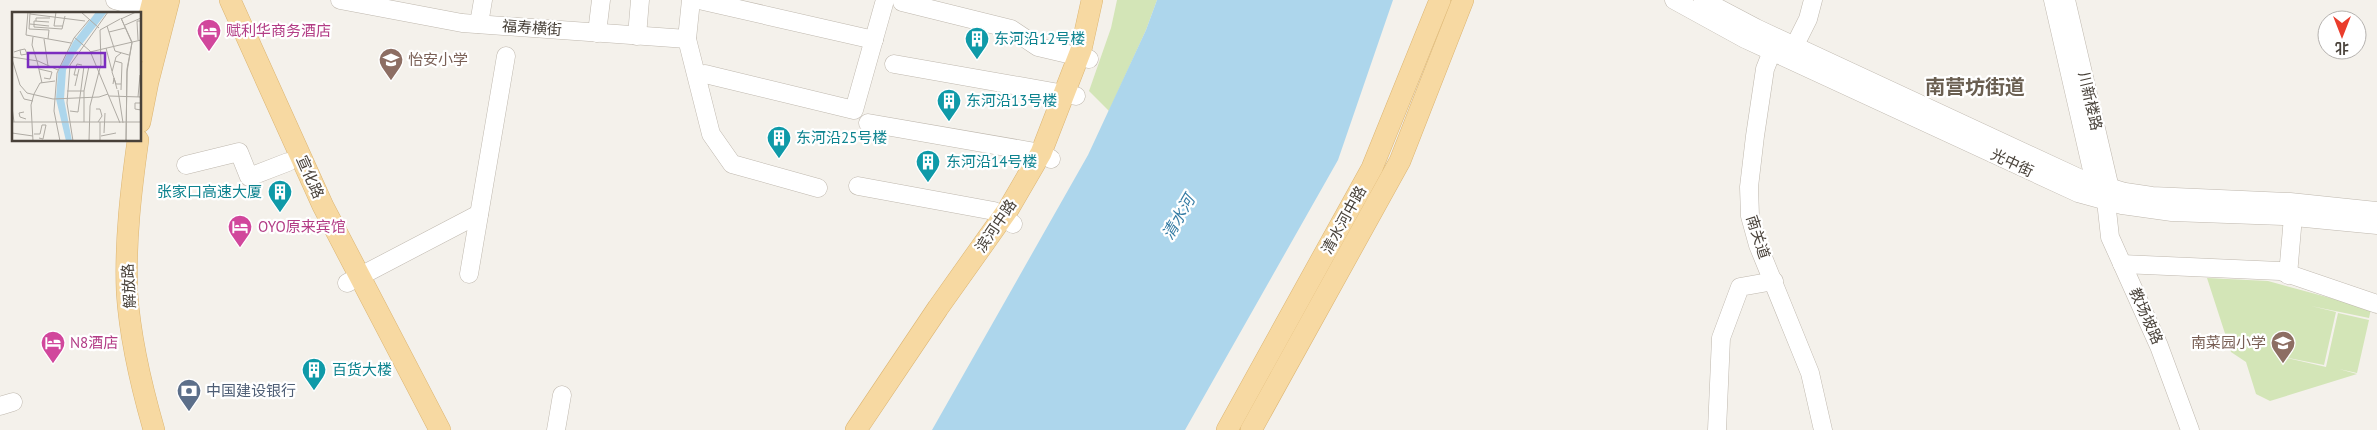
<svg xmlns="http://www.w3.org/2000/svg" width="2377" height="430" font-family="'PT Sans','Noto Sans SC',sans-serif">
<rect width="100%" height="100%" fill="#f4f1eb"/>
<g fill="#d3e5b7">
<path d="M1117,0h40l-11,30 -37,81 -20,-20 22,-63z"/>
<path d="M2207,278l61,3 103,28 -2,9 -58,-12 25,6 -12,53 -41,-8 43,10 12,-54 31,7 -12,53 -18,-4 18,5 -87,27 -14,-7 -10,-32 -15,-10z"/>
</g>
<path fill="#add6ec" d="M1157,0h236l-55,160 -153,270h-253l156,-275 58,-125z"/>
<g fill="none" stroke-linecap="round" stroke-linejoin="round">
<defs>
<g id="minor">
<path d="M115,0l36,10"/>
<path d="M340,0l122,23 225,16 4,-39"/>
<path d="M699,0l175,40"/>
<path d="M1674,0l71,39 333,154 44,12 50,7 111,4 94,9"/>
<path d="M1703,0l53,28 323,150 46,14 27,4 138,6 87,9"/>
<path d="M2053,0l44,192"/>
<path d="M2066,0l46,197"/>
<path d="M902,2l109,27 27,18 51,12"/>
<path d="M479,24l4,-24"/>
<path d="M597,33l4,-33"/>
<path d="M637,36l3,-36"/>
<path d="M687,39l24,95 21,30 86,24"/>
<path d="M1776,41l-11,28 -10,67 -6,51 1,29 8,29 52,128 13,57"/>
<path d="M1789,57l19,-38 5,-19"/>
<path d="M894,64l182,32"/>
<path d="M705,74l149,36 31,-110"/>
<path d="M868,123l173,30 10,6"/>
<path d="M186,165l53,-13 10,25 39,-15"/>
<path d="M858,186l136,25 19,13"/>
<path d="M2106,201l4,36 49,109 31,84"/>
<path d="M2122,264l158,7 97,33"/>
<path d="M469,274l37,-218"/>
<path d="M2288,275l6,-70"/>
<path d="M347,283l132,-69"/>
<path d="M0,406l13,-4"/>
<path d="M556,430l6,-35"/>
<path d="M1717,430l4,-92 19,-51 34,-6"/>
</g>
<g id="major">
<path d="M230,0l93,206 117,224"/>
<path d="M140,51l13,-51"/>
<path d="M140,122l8,-40 21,-82"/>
<path d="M138,140c-7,50 -13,101 -11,152 3,47 14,93 27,138"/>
<path d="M856,430l82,-122 71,-100 32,-55 40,-103 11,-50"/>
<path d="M1227,430l145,-262 68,-168"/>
<path d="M1251,430l149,-269 63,-161"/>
</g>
</defs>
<use href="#minor" stroke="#bfb8ae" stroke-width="19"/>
<use href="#major" stroke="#dcb572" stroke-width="22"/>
<use href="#minor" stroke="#fff" stroke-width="18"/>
<use href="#major" stroke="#f7d9a2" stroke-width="21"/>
</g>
<defs>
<symbol id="hotel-pin" viewBox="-11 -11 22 30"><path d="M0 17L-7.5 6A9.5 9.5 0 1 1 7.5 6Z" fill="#d1479c" stroke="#fff"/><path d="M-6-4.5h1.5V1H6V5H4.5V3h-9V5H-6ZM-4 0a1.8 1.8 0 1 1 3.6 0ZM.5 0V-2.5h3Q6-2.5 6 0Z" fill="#fff"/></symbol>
<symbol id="building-pin" viewBox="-11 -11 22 30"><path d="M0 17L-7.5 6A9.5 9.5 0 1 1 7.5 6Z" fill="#0f9aa8" stroke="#fff"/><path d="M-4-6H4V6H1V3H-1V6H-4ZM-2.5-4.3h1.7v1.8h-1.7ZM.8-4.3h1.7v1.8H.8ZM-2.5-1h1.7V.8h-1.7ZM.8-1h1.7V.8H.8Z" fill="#fff"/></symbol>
<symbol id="school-pin" viewBox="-11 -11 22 30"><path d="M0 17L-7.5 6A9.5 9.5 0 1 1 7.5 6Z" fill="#8d6e63" stroke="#fff"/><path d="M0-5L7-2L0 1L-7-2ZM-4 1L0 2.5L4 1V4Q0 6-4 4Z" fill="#fff"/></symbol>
<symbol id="bank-pin" viewBox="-11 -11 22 30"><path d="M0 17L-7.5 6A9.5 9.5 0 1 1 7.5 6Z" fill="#5c6f8a" stroke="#fff"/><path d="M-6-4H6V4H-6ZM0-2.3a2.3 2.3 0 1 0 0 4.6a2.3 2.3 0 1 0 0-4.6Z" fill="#fff"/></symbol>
</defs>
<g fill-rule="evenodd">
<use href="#hotel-pin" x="195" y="17" width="28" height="38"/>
<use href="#building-pin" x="963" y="25" width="28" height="38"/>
<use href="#school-pin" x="377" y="46" width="28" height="38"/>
<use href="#building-pin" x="935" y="87" width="28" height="38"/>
<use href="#building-pin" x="765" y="124" width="28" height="38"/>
<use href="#building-pin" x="914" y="148" width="28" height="38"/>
<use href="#building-pin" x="266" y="178" width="28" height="38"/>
<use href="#hotel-pin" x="226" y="213" width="28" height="38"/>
<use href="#hotel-pin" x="39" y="329" width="28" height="38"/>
<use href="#school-pin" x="2269" y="329" width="28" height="38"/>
<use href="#building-pin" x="300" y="356" width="28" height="38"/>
<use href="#bank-pin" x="175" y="377" width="28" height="38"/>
</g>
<g text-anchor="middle" stroke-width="4.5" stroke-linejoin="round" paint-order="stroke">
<g font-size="15" fill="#484139" stroke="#fff">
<text transform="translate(532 28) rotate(4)" y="5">福寿横街</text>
<text transform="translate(2090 101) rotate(77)" y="5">川新楼路</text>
<text transform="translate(2012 163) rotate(25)" y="5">光中街</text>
<text transform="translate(310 177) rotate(66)" y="5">宣化路</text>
<text transform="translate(1344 220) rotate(-61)" y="5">清水河中路</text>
<text transform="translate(996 226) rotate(-56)" y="5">滨河中路</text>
<text transform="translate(1758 237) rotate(72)" y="5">南关道</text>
<text transform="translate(129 286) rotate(-93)" y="5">解放路</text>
<text transform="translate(2146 316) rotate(66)" y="5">教场坡路</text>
</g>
<g font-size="15" fill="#b23c85" stroke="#fff" text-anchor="start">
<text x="226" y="36">赋利华商务酒店</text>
<text x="258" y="232">OYO原来宾馆</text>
<text x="70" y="348">N8酒店</text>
</g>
<g font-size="15" fill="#0d838f" stroke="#fff" text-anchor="start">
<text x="994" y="44">东河沿12号楼</text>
<text x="966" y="106">东河沿13号楼</text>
<text x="796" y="143">东河沿25号楼</text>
<text x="946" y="167">东河沿14号楼</text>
<text x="262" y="197" text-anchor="end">张家口高速大厦</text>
<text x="332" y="375">百货大楼</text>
</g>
<g font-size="15" fill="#785e54" stroke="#fff" text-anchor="start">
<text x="408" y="65">怡安小学</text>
<text x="2266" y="348" text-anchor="end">南菜园小学</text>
</g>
<g font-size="15" fill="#4e5e75" stroke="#fff" text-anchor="start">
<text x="206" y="396">中国建设银行</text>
</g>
<g font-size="16" font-style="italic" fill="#377da5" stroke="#fff">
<text transform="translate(1178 217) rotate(-60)" y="6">清水河</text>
</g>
<g font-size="20" font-weight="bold" fill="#6a5f51" stroke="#fff">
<text x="1975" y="94">南营坊街道</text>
</g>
</g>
<g transform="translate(12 12)">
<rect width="129" height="129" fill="#f4f1eb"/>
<path d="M84,0h11l-31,40 -10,18 -2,29 8,42h-6l-10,-42 2,-27 15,-30z" fill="#add6ec"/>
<path fill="none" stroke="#afaba4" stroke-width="1" d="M16,0l-2,23 45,8M44,0l-2,14h9M69,0l18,16M18,1l-1,16 20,1 -1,9M18,2l55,7M109,7l15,-7M22,9v6l28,2 3,-13M22,9l15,1M24,9v-3h14M18,12l19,2M113,13l16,-7M95,14l8,25 14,4M97,20l16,-4M21,25l-1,8 5,16M62,25l16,14 30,72M32,27l4,27M126,28l-1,-19h4M94,36l6,23M2,40l6,-2 1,5 6,-1 -2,-5 -5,1M78,40l51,-12M0,45l26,4 20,9M0,47l8,26 7,8 26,6 46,-2 9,-3M25,49l5,22M103,49l7,2 -1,27M27,57l13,3 -2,7 -6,-1M65,63h-3l2,-8 1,-3 5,1M101,72l1,-6 3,11M109,72h-5l-4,-12 4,-15 5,-4M63,74l4,-17M106,78l5,33M8,79l4,8 9,2M55,79h17M22,82l6,-11 15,-2M97,84l32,1M126,85l2,-22M129,91h-6v6l6,1M0,95l2,15M84,97h4l2,7 -4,6M58,99l8,1 6,-46M12,100l-5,1 1,4 6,2M0,110h129M72,110v-31l5,-25M88,110v18M0,121l21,3M92,121l1,-20M22,122h6l2,-9h4l-3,14 -4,-1M89,124l15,-3M21,129l-2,-36 3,-11M48,129l-6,-30 3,-38 17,-35 15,-18M61,129l-6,-38 3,-38 38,-53M77,129l1,-35 11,-42 -1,-34 20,-11M114,129l1,-72 5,-26 -11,-25 11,24 -5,30 -1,69"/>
<path fill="#7b2cbf" fill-opacity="0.15" stroke="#7b2cbf" stroke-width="2.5" d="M16,41h77v14h-77z"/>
<rect width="129" height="129" fill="none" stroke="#484139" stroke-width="2.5"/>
</g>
<g transform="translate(2342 35) rotate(180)"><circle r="24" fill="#ffffff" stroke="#b6b3b0"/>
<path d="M0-4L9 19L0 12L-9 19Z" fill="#ea3d2c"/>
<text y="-8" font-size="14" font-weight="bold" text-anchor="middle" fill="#484139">北</text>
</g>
</svg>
